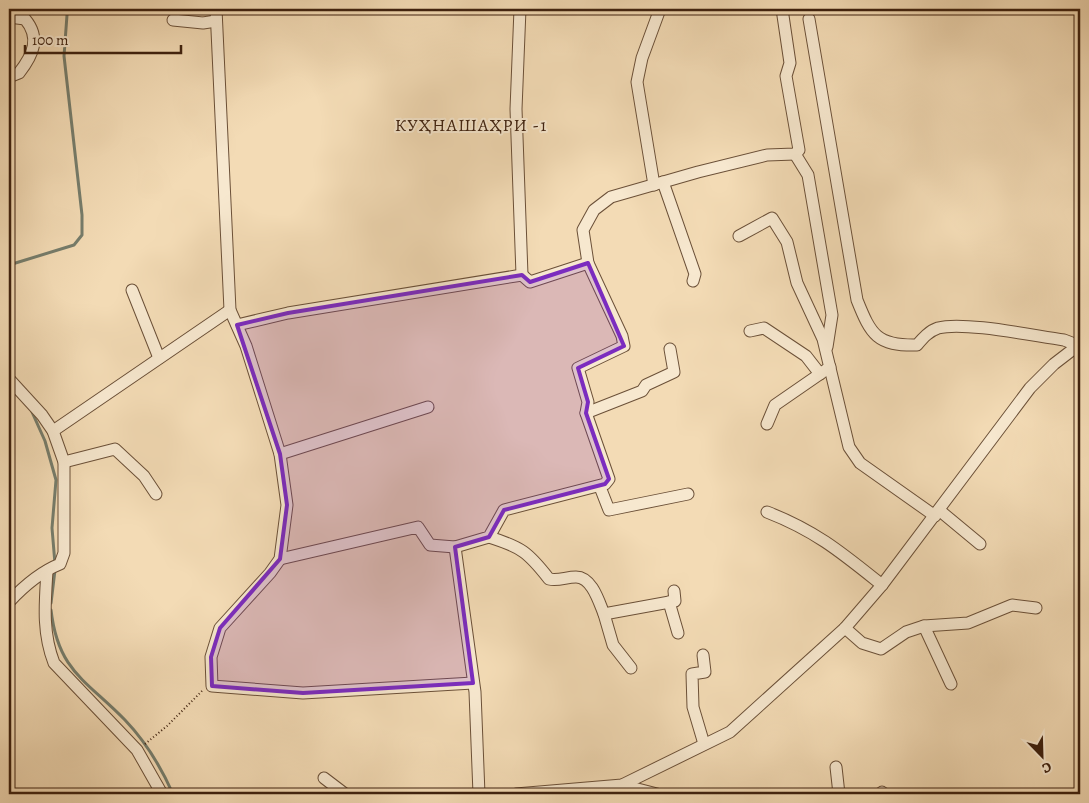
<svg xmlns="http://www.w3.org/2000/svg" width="1089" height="803" font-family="Alegreya,serif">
<rect width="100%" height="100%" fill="#f3dbb5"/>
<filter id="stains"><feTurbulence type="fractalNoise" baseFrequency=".004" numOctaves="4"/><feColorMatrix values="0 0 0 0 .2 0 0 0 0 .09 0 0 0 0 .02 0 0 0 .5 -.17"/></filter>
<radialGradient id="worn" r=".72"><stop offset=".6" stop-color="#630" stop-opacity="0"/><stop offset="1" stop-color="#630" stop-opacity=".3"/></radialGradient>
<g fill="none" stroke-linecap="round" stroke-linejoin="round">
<g stroke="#767d6c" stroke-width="3">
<path d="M9,265l65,-20 8,-10v-20l-18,-159 3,-41 3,-6"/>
<path d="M32,412l13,29 11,39 -4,48 3,36"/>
<path d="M51,603l4,-33"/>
<path d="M51,610c7,61 35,70 74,110 21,22 36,47 48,74"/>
</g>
<defs>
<g id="minor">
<path d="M216,9l14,301 16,36 34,108 7,51 -7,54 -10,14 -50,55 -9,29 1,29 91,7 170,-10"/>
<path d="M520,9l-4,100 6,166"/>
<path d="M9,17l16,2c16,19 8,36 -6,54l-10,4"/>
<path d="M809,19l48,281c14,35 20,46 60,45 6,-7 12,-14 21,-17 26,-7 96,8 126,12l13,5"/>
<path d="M173,20l30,3 13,-2"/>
<path d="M795,154l13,21 24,140 -5,32"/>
<path d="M663,182l32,92 -2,7"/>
<path d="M654,185l-17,-103 5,-24 18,-49"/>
<path d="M739,236l33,-18 15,24 10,41 26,56 26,108 11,16 75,53"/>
<path d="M132,290l27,68"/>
<path d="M237,325l51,-12 234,-38 8,7 58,-19"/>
<path d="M750,331l14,-3 42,28 14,18"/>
<path d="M9,379l33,36 11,16 11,31v91l-4,11c-20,8 -37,23 -51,38"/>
<path d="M586,413l56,-22 4,-6 28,-13 -4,-23"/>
<path d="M767,424l8,-19 55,-38"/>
<path d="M53,431l177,-121"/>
<path d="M280,454l148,-47"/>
<path d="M64,462l51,-13 29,27 12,18"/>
<path d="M600,487l9,23 79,-16"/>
<path d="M939,510l41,34"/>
<path d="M767,512c49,19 75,41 115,73"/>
<path d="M489,537c32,10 39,15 60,42 10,2 17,-2 27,-2 16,0 23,25 28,37l71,-13 -1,-10"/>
<path d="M455,547l20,145 4,102"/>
<path d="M280,559l138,-32 12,18 25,2 34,-10 15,-27 101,-26 4,-5 -23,-66 2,-11 -10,-34 46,-22 -2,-10 -34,-73 -5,-33 11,-20 17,-13 87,-25 69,-17 28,-1 4,-4 -13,-74 4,-13 -8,-54"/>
<path d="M47,571c-2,32 -5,61 7,92l83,87 25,44"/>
<path d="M669,602l9,31"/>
<path d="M604,614l9,31 18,23"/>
<path d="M924,626l27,58"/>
<path d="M845,628l17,15 19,6 25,-17 18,-6 44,-3 44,-18 24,3"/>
<path d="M703,655l2,17 -13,2 1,33 11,37"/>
<path d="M836,767l3,27"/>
<path d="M324,778l21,16"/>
<path d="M622,785l35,9"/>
<path d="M516,794l106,-9 108,-53 115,-104 37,-43 148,-197 24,-24 26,-20"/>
<path d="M882,794v-2"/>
</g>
</defs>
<use href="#minor" stroke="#6b5038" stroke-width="13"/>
<path stroke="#3e210f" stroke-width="2" stroke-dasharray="1 2.5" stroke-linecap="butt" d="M145,744l22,-18 35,-35"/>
<use href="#minor" stroke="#f7e8cf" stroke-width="11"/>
</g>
<path fill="#7b2cbf" fill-opacity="0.2" stroke="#7b2cbf" stroke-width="4" stroke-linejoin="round" d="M588,263l36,83 -46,22 10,34 -2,11 23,66 -4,5 -101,26 -15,27 -34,10 18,136 -170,10 -91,-7 -1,-29 9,-29 60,-69 7,-54 -7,-51 -43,-129 51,-12 234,-38 8,7z"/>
<g text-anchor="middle" stroke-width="4" stroke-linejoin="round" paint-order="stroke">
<g font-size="18" letter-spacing="1" fill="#3e210f" stroke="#f7e8cf">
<text x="471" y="131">КУҲНАШАҲРИ -1</text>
</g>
</g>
<rect width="1089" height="803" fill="none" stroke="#f3dbb5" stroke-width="30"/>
<rect x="10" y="10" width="1069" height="783" fill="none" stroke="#3e210f" stroke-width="2.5"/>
<rect x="15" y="15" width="1059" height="773" fill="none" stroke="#3e210f"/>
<g transform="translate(1042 756) rotate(157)" stroke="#f7e8cf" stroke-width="4" paint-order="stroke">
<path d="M0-4L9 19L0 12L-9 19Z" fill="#3e210f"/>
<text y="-8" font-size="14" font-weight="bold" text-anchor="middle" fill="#3e210f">С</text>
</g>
<path d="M25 45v8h156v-8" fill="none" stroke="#3e210f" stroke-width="2.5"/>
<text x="32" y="45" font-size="15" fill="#3e210f" stroke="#f7e8cf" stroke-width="4" paint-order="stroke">100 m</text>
<rect width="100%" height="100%" filter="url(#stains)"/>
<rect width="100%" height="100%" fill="url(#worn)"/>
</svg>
